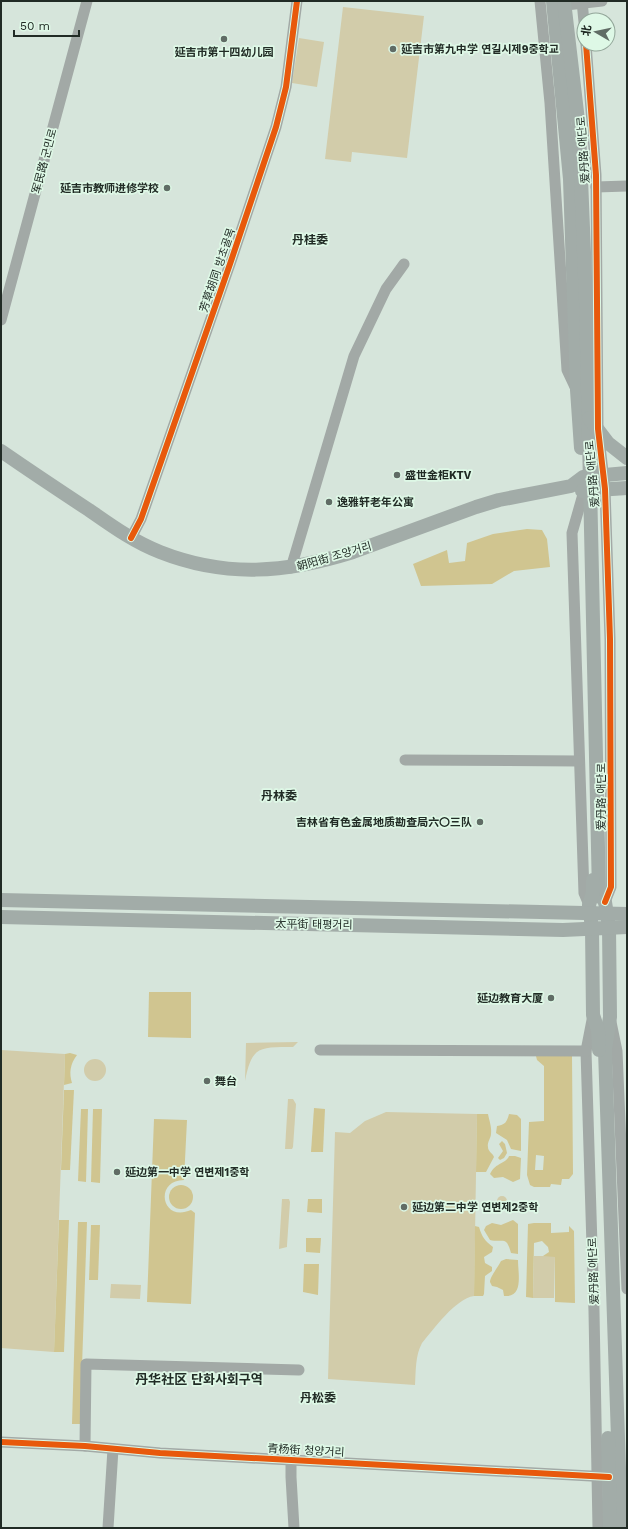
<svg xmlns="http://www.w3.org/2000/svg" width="628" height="1529" font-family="'Work Sans','Noto Sans SC','Noto Sans KR',sans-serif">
<rect width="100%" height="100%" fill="#d6e5db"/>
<g fill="#d2ccaa">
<path d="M343,7l81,9 -17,142 -55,-6 -1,10 -26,-3z"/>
<path d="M299,38l25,4 -7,45 -25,-4z"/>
<path d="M298,1042l-5,5c-34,0 -41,-1 -48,34l1,-38z"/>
<path d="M1,1050l64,4 -11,298 -53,-4z"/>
<circle cx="95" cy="1070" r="11"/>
<path d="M288,1099h5l3,5 -3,43 -1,2h-7z"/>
<path d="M386,1112l91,2 -3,182c-19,3 -40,33 -52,47 -7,13 -6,28 -7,42l-87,-6 7,-247 15,1 15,-12z"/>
<circle cx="502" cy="1201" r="5"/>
<path d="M282,1199h7l1,3 -3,43v2l-8,2z"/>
<path d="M534,1256h21l-1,42h-21z"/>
<path d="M111,1284l30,1 -1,14 -30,-1z"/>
</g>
<g fill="#d0c590" fill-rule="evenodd">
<path d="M527,529l15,1 5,9 3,28 -36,4 -22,13 -71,2 -8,-22 34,-14 2,13 16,-2 2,-18 26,-9z"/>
<path d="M149,992h42v46l-43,-1z"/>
<path d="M70,1053l7,2c-7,9 -8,18 -5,28l-8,2 1,-31z"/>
<path d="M536,1056h36l1,118 -4,5h-7l-1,6 -10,-1 -1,3h-16l-4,-2 -3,-10 2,-53 15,-1v-55l-7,-6zM536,1155l8,1 -1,14h-8z"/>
<path d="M64,1090h10l-4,80h-9z"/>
<path d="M314,1108l11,1 -2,43h-12z"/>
<path d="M81,1109h7l-2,73 -8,-1z"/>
<path d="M93,1109h9l-2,74 -9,-1z"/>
<path d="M477,1114h11c1,6 4,13 3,20 0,4 -4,8 -3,13 0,5 5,6 6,10l-8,15h-10z"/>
<path d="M509,1114l8,1 4,4v32l-10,-2 -4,-9 -11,-7 1,-7c8,-1 10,-4 12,-12z"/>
<path d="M154,1119l33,1 -3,60c-30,0 -23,43 7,30l4,3 -4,91 -44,-2z"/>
<path d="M502,1141l3,3 2,9 -3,5 -4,2 -2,-2 5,-7 -4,-7z"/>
<path d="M509,1156h6l6,2 -1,21 -7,3 -10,-5 -9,1 -4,-4c6,-12 16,-10 19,-18z"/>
<circle cx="181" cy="1197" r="12"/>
<path d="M308,1199h14v14l-15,-1z"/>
<path d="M59,1220h10l-5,132h-10z"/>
<path d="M513,1220l5,4v30l-7,-1c-5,-18 -7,-10 -21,-13l-6,-10 2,-4 6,-3 9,2z"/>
<path d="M78,1222h9l-7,202h-8z"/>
<path d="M534,1223h17v10l18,-1v-6l5,5 1,72 -20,-1v-45l-12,-1 6,-4 -1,-5 -6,-6 -8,2 -1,55 -7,-1 2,-73z"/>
<path d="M91,1225h9l-2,55h-9z"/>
<path d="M475,1226l4,1c3,10 6,14 14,20l-1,5 -8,5 1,6 7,4v4l-7,5 -1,18 -1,2h-9z"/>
<path d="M306,1238h15l-1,15 -14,-1z"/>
<path d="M506,1259l12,1c0,14 6,38 -14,36l-1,-6 -6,-3 -5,-1 -2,-4c0,-5 8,-15 11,-21z"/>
<path d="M304,1264h15l-1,31 -15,-3z"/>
</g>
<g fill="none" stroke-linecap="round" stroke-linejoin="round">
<g stroke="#a2a9a6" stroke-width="11">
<path d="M540,1l10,102 17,267 8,17"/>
<path d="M582,1l2,21"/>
<path d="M557,6l45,-5"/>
<path d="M586,44l10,131 2,254 7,60 5,150 1,248 -6,15"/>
<path d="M596,187l31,-1"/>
<path d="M1,320l86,-319"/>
<path d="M584,491l-12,42 12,360 5,12"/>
<path d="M131,538l10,-19 89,-255 46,-137 10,-40 11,-86"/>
<path d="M291,568l63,-212 32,-67 18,-25"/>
<path d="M405,760l174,1"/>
<path d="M593,1015l-7,36 8,260 4,217"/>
<path d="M611,1022l6,29 10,238"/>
<path d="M320,1050l266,1"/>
<path d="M1,1442l84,4 75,7 449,24"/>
<path d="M85,1446l1,-82 213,6"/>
<path d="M291,1459v18l3,51"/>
<path d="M108,1528l5,-79"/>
</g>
<g stroke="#a2aca8" stroke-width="14">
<path d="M553,1l17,178 7,211 4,58"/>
<path d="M564,1l15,128 7,173 13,591 6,9 4,25 1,90 -5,33 16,478"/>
<path d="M589,418l19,25 19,15"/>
<path d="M1,451c29,20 59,40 88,59 23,16 45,32 71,42 66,26 126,21 193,0l123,-45 23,-7 72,-14 12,-9 44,-4"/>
<path d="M582,491l45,-3"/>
<path d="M593,880v12l-4,13 3,23 1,87 5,15 1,20"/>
<path d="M1,900l626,14"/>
<path d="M1,917l562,13 64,-3"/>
<path d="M608,1438l2,90"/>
</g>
<defs>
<g id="cycleway">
<path d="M586,44l10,131 2,254 7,60 5,150 1,248 -6,15"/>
<path d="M131,538l10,-19 89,-255 46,-137 10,-40 11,-86"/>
<path d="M1,1442l84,4 75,7 449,24"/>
</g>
</defs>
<use href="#cycleway" stroke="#def8e6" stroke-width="8"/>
<use href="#cycleway" stroke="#e8590c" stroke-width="6"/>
</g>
<g fill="#606c65" stroke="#def8e6" stroke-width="1.5">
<circle cx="224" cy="39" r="4"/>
<circle cx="393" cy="49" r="4"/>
<circle cx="167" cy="188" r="4"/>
<circle cx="397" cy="475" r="4"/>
<circle cx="329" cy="502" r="4"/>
<circle cx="480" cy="822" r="4"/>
<circle cx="551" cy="998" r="4"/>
<circle cx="207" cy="1081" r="4"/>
<circle cx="117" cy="1172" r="4"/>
<circle cx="404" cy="1207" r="4"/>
</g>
<g text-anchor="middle" stroke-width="3.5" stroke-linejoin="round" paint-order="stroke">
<g font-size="11" font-weight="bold" fill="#212b25" stroke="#def8e6" text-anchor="start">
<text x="401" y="53">延吉市第九中学 연길시제9중학교</text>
<text x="224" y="56" text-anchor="middle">延吉市第十四幼儿园</text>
<text x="159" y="192" text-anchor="end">延吉市教师进修学校</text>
<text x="405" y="479">盛世金柜KTV</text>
<text x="337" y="506">逸雅轩老年公寓</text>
<text x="472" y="826" text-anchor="end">吉林省有色金属地质勘查局六〇三队</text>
<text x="543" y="1002" text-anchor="end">延边教育大厦</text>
<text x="215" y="1085">舞台</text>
<text x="125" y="1176">延边第一中学 연변제1중학</text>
<text x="412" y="1211">延边第二中学 연변제2중학</text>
</g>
<g font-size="11" fill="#212b25" stroke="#def8e6">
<text transform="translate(583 150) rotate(-94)" y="4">爱丹路 애단로</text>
<text transform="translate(44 161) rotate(-75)" y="4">军民路 군민로</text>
<text transform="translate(217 270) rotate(-71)" y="4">芳草胡同 방초골목</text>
<text transform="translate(592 474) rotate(-95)" y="4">爱丹路 애단로</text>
<text transform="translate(334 556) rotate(-16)" y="4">朝阳街 조양거리</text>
<text transform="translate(601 797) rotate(-90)" y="4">爱丹路 애단로</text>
<text transform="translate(314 924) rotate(1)" y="4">太平街 태평거리</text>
<text transform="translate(593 1271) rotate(-92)" y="4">爱丹路 애단로</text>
<text transform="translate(306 1450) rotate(3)" y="4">青杨街 청양거리</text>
</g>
<g font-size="12" font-weight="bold" fill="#212b25" stroke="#def8e6">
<text x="310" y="244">丹桂委</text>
<text x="279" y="800">丹林委</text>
<text x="318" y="1402">丹松委</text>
</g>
<g font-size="13" font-weight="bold" fill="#212b25" stroke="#def8e6">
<text x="199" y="1384">丹华社区 단화사회구역</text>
</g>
</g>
<rect width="628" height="1529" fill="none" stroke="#212b25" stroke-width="4"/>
<g transform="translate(596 32) rotate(279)"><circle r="19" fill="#def8e6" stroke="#92a699"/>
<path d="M0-3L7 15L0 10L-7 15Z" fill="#606c65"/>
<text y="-6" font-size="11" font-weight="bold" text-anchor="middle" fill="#212b25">北</text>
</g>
<path d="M14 30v6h65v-6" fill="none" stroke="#212b25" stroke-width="2"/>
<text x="20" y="30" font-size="12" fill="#212b25" stroke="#def8e6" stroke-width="3" paint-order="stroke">50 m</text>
</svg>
